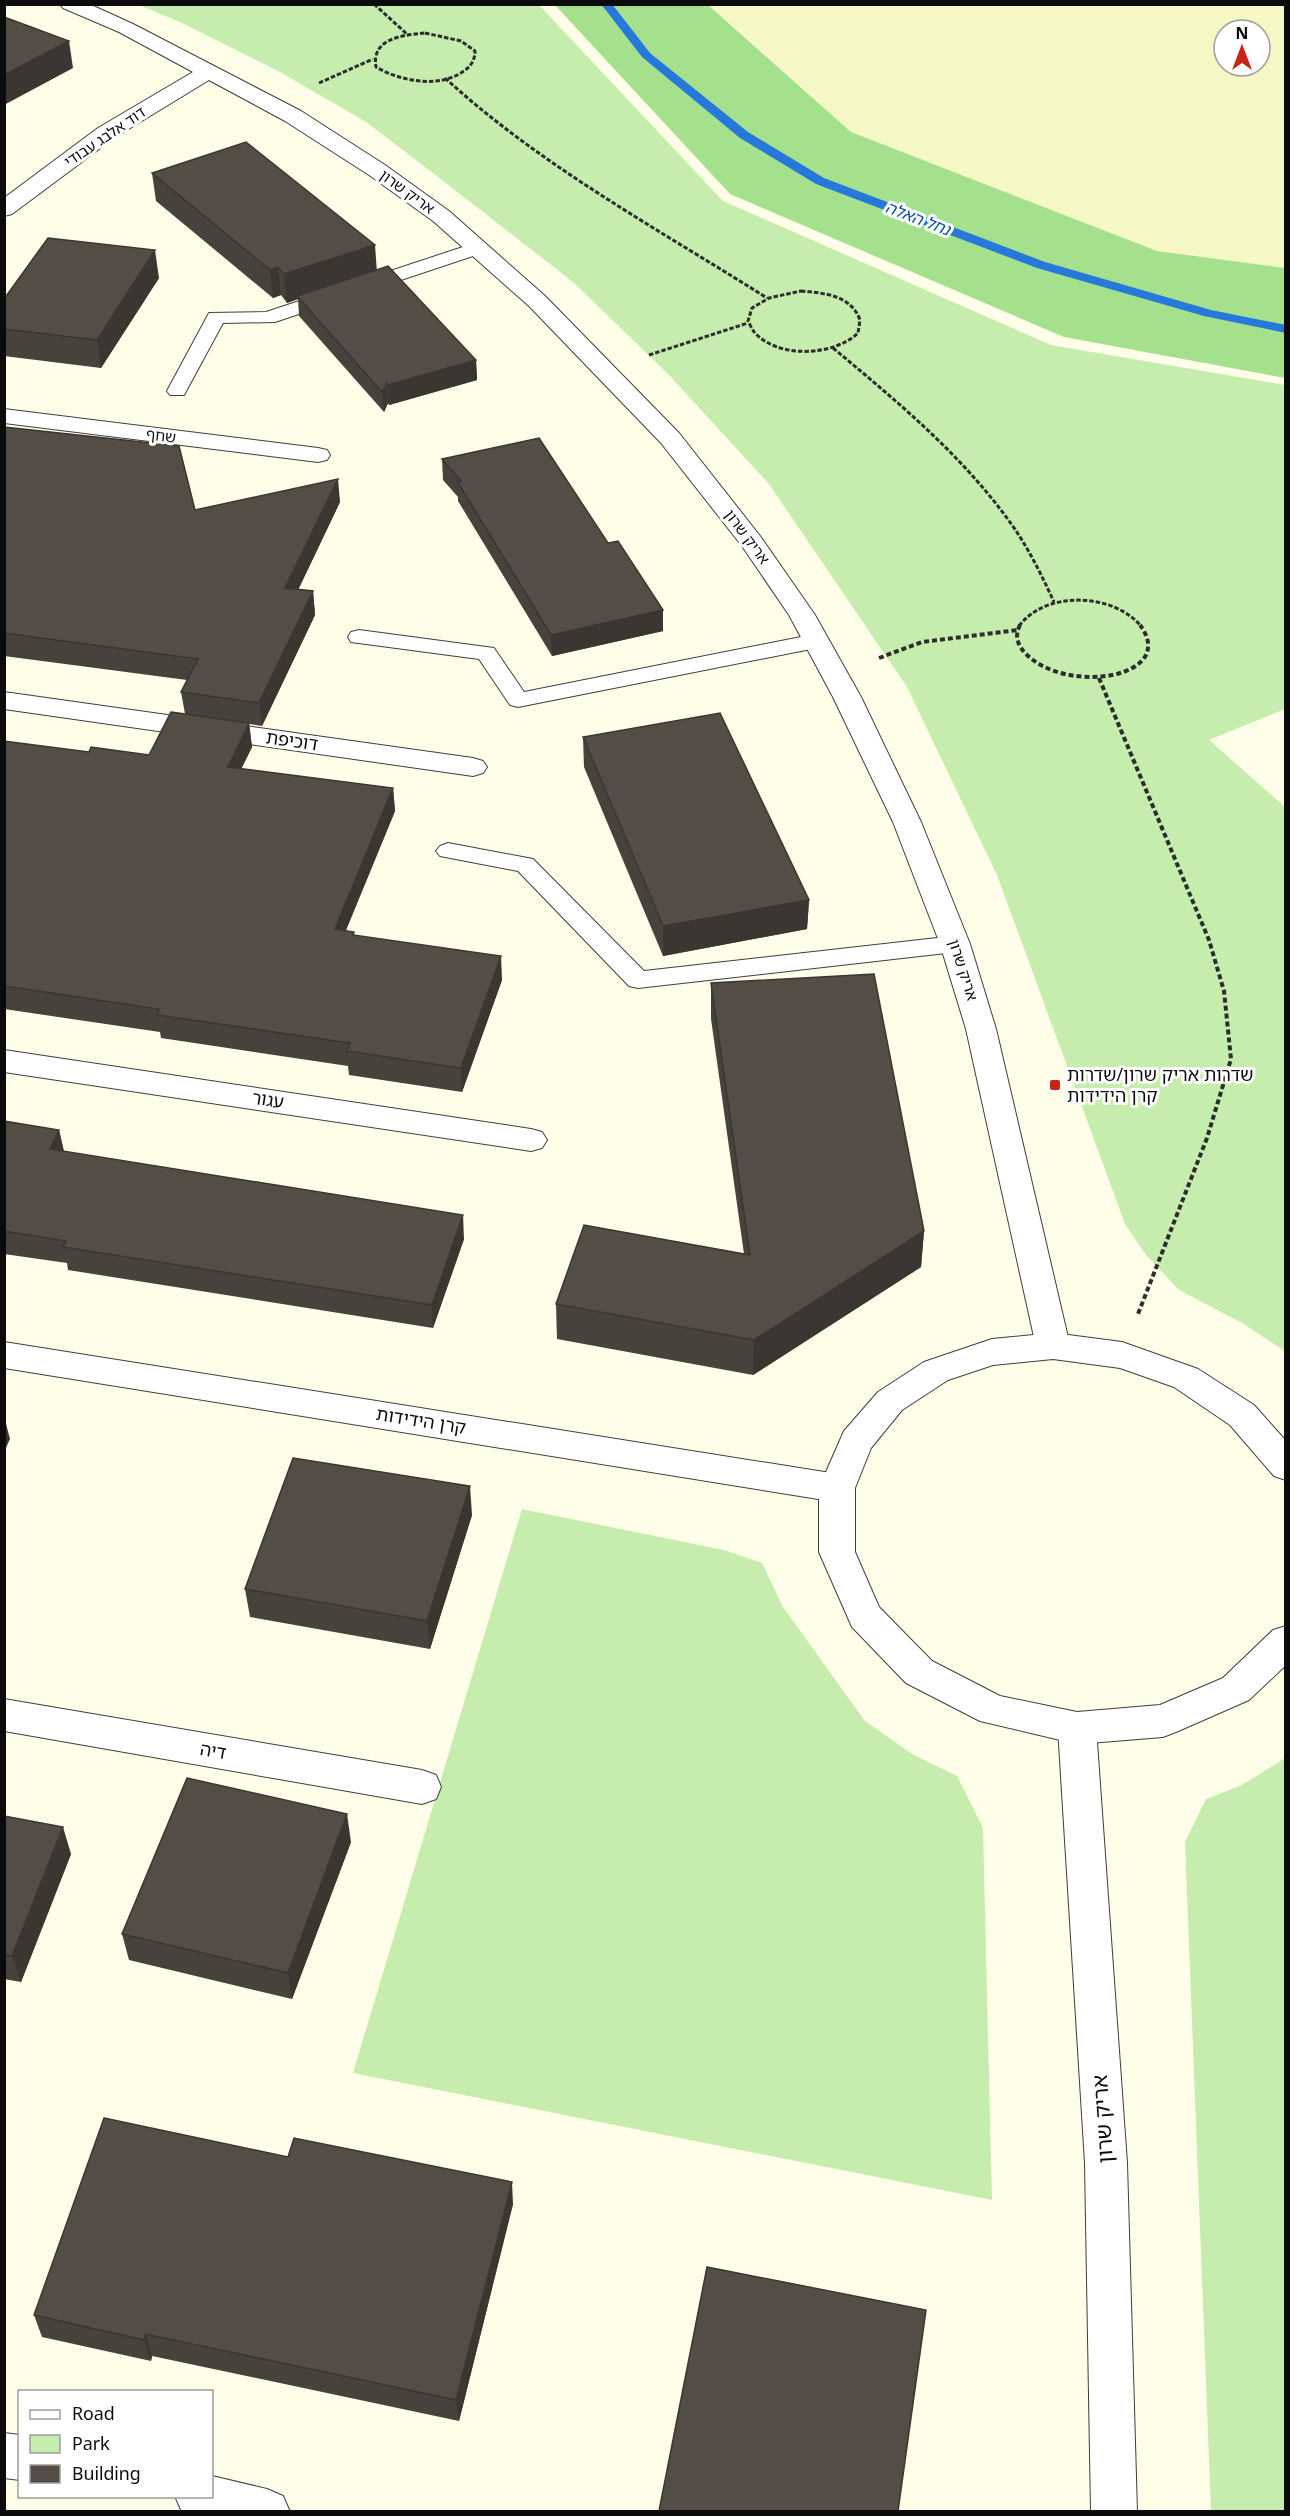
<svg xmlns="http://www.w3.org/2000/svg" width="1290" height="2516" font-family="Georgia,'Noto Sans Hebrew',serif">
<rect width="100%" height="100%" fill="#fffee8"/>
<path fill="#f5f8c5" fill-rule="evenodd" d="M708,5h577v263l-128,-17 -306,-119zM1224,30h36v36h-36z"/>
<g fill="#c6edae">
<path d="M139,5h400l184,196 328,144 234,40v324l-76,31 76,67v544l-43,-28 -63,-33 -33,-35 -21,-31 -128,-349 -90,-188 -138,-203 -101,-110 -95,-92 -136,-106 -71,-54 -86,-50 -98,-49z"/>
<path d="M522,1509l202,41 38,13 21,44 82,114 47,33 45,22 26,52 9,372 -639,-127z"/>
<path d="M1285,1758v753h-74l-26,-669 21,-43 36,-14z"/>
</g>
<path fill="#a5e08c" d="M555,5h153l143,127 306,119 128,17v110l-221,-41 -334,-143z"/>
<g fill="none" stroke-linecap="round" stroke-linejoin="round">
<path fill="#2679db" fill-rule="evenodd" d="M601,4h11l38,49 98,79 76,46 221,84 166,48 75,15v8l-82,-17 -167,-48 -221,-84 -76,-46 -98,-81z"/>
<defs>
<g id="service">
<path d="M478,242l7,2 2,4 -2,4 -210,70 -52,1 -39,72h-14l-3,-4 42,-78 57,-1z"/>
<path d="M359,630l135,18 30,44 292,-58 8,2 3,5 -3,5 -8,2 -298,59 -8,-2 -31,-46 -128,-17 -3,-5 3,-5z"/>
<path d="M448,843l85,16 111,112 311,-35 9,2 3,6 -3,6 -9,2 -317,36 -9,-2 -111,-115 -78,-15 -4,-5 4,-5z"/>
</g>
<g id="minor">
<path d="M60,4h29l44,20 83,43 85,44 84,54 64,46 96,85 134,137 81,103 55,79 46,82 60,125 49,122 26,85 74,317 -5,9 -12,4 -12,-4 -5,-9 -70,-317 -26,-85 -47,-122 -60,-125 -44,-82 -47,-69 -81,-103 -132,-137 -96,-85 -64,-46 -84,-54 -76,-41 -95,58 -102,76 -8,2v-18l94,-70 95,-56 -74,-40 -56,-24z"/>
<path d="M4,409l314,39 9,2 3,5 -3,5 -9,2 -314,-39z"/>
<path d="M4,692l469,66 10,3 4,6 -4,6 -10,3 -469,-67z"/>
<path d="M4,1050l527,79 11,3 5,8 -5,8 -11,3 -527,-79z"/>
<path d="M4,1342l833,132 12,4 6,10 -6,10 -12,4 -833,-134z"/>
<path d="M4,1699l418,71 14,5 5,12 -5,12 -14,5 -418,-73z"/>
<path d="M1077,1712l13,5 6,11 31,435 10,349h-46l-6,-349 -27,-435 6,-11z"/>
<path d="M4,2433l16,2v45l-16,-2z"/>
<path d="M212,2476l55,13 16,7 7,16h-108l-7,-16h37z"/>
</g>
<path id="tertiary" d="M1053,1333l69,9 76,27 56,36 32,36v39l-12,-4 -44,-51 -56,-38 -54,-19 -67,-9 -60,6 -45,15 -46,30 -31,38 -16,40v64l24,55 53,54 68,35 77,16 83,-7 63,-27 50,-48 13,-4v39l-37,35 -73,32 -13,5 -86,7 -97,-23 -74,-38 -54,-56 -33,-75v-64l25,-57 34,-39 46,-30 68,-23z"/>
</defs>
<use href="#service" stroke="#3e3e3e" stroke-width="2"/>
<use href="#minor" stroke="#3e3e3e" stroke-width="2"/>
<use href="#tertiary" stroke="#3e3e3e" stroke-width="2"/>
<g stroke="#2d2d2d" stroke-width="3" stroke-dasharray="4.5 2" stroke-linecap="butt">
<path d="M374,4l34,31"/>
<path d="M425,33l36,8 14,10c0,9 -4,15 -11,20 -25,18 -64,10 -88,-4 -5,-29 27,-32 49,-34z"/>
<path d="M445,78c96,88 213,151 322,220"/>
<path d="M319,83l54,-24"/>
<path d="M801,291c23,2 50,4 59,29l-2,13c-24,23 -79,26 -103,0 -3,-3 -5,-9 -7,-12l4,-13 17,-10z"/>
<path d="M833,348c65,54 130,108 179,177 17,24 30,51 42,77"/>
<path d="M649,355l99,-32"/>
<path d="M1019,626c27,-36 94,-33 122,0"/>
</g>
<g stroke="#2d2d2d" stroke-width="4" stroke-dasharray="5 3" stroke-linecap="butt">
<path d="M1020,625c-6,11 -2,21 6,29 42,42 153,23 114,-29"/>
<path d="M879,658l43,-16 96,-12"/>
<path d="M1099,678l110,262 15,51 7,68 -24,79 -69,176"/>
</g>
<use href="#service" fill="#fff" fill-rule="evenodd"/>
<use href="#minor" fill="#fff" fill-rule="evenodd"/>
<use href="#tertiary" fill="#fff" fill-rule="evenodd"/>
</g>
<g fill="#48423c">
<path d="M152,173l225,97 99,90 1,20 -88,25 -1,-2 -4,9 -85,-96 -1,-17 -11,4 -6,-8 -8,3 -117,-97z"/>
<path d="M159,278l-58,90 -97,-12v-57z"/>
<path d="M4,427l191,83 145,-8 -42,88 15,1 2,24 -53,111 -13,-2 3,23 -11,22 152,19 2,23 -49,119 8,5 148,45 -40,112 -113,-17 -1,-9 -187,-28 -1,-6 -156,-23v-268l85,11 60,3 36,-41 -4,-22 6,-12 -183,-24z"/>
<path d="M442,459l166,84 55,67v21l-111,25 -94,-155v-4l-15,-17z"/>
<path d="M583,737l226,163 -2,29 -144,27 -79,-189z"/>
<path d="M711,983l213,248 -3,36 -168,108 -196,-36 -1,-35 188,-50 -33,-235z"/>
<path d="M4,1121l55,9 5,21 400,88 -31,89 -365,-58 -1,-7 -63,-9z"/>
<path d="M472,1515l-42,134 -180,-32 -5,-28z"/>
<path d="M4,1816l67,38 -50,128 -17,-3z"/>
<path d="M351,1842l-59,157 -163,-39 -7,-26z"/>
<path d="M513,2204l-54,217 -307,-65 -1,5 -109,-24 -8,-22z"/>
</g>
<g fill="#3b3631">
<path d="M69,41l4,27 -69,37v-30z"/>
<path d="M375,245l2,28 -80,23 1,3 -11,4 -3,-29z"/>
<path d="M155,250l4,28 -58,90 -4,-28z"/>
<path d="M278,267l3,28 -8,3 -3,-28z"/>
<path d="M476,360l1,20 -88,25 -1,-20z"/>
<path d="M387,383l1,20 -4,9 -2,-20z"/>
<path d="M338,479l2,23 -52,109 -3,-23z"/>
<path d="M313,591l2,24 -53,111 -3,-23z"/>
<path d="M663,610v21l-111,25 -1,-21z"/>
<path d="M249,723l3,24 -21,43 -3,-23z"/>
<path d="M393,788l2,23 -58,141 -2,-23z"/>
<path d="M809,900l-2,29 -144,27v-30z"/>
<path d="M501,956l1,24 -40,112 -1,-24z"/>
<path d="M59,1130l5,23 -14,-4z"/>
<path d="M463,1215l1,24 -31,89 -1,-23z"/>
<path d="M924,1231l-3,36 -168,108 1,-35z"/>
<path d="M4,1416l6,23 -6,13z"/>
<path d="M470,1486l2,29 -42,134 -3,-28z"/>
<path d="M347,1814l4,28 -59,157 -4,-26z"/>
<path d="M63,1827l8,27 -50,128 -9,-26z"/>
<path d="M512,2182l1,22 -54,217 -3,-21z"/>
<path d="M146,2334l6,22 -1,5 -7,-21z"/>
</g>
<g fill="#544d46" stroke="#3b3631" stroke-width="1.5">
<path d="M4,17l65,24 -65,34z"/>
<path d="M246,142l129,103 -91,29 -6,-7 -8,3 -118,-97z"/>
<path d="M48,238l107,12 -58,90 -93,-11v-30z"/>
<path d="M388,266l88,94 -88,25 -1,-2 -5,9 -85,-96z"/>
<path d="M4,427l175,19 16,64 143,-31 -53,109 28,3 -54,112 -78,-11 17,-33 -194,-26z"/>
<path d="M539,438l69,105 10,-2 45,69 -112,25 -94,-154h4l-19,-22z"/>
<path d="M171,712l78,11 -21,44 165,21 -58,141 19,3 -1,3 148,21 -40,112 -115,-17 4,-8 -193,-28 2,-6 -155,-23v-245l85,11 2,-5 58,8z"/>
<path d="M720,713l89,187 -146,26 -80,-189z"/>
<path d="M874,974l50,257 -170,109 -198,-36 28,-79 166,30 -39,-272z"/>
<path d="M4,1121l55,9 -9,19 413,66 -31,90 -369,-58 3,-6 -62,-10z"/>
<path d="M293,1458l177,28 -43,135 -182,-32z"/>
<path d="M187,1778l160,36 -59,159 -166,-39z"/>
<path d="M4,1816l59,11 -51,129 -8,-1z"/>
<path d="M104,2118l184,39 6,-19 218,44 -56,218 -310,-66 -2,6 -110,-25z"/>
<path d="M707,2267l219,43 -28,201h-239z"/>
</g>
<rect fill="#c82615" stroke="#fff" stroke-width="2" x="1049" y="1079" width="12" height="12" rx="3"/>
<g text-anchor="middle" stroke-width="6" stroke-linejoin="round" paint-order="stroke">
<g font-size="15" fill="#0b0b0b" stroke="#fff">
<text transform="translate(105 137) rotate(-34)" y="5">דוד אלבג עבודי</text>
<text transform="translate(407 192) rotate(36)" y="5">אריק שרון</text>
<text transform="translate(161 436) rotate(7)" y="5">שחף</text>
<text transform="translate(747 537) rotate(53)" y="5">אריק שרון</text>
<text transform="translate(963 970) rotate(72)" y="5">אריק שרון</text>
</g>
<g font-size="16" font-style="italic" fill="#084ba8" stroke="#fff">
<text transform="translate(918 218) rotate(21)" y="6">נחל האלה</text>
</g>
<g font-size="18" fill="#0b0b0b" stroke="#fff">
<text transform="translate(292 741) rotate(8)" y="6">דוכיפת</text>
<text transform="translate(268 1100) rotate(9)" y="6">עגור</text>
<text transform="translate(421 1421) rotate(9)" y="6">קרן הידידות</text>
<text transform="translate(213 1751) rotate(10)" y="6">דיה</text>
</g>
<g font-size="18" fill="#0b0b0b" stroke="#fff" text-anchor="start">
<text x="1067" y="1081">שדרות אריק שרון/שדרות<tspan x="1067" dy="21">קרן הידידות</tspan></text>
</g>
<g font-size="21" fill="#0b0b0b" stroke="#fff">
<text transform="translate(1103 2119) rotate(-94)" y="7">אריק שרון</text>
</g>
</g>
<rect width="1290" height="2516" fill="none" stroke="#0b0b0b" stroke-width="12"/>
<rect x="18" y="2390" width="195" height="108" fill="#ffffff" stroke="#9d9d9d" stroke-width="1.5"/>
<rect x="30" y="2410" width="30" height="9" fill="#ffffff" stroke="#9d9d9d" stroke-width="1.5"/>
<text x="72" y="2420" font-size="18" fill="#0b0b0b">Road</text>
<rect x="30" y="2435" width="30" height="18" fill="#c6edae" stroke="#9d9d9d" stroke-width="1.5"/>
<text x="72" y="2450" font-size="18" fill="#0b0b0b">Park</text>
<rect x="30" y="2465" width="30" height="18" fill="#544d46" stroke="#9d9d9d" stroke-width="1.5"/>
<text x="72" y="2480" font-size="18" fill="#0b0b0b">Building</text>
<g transform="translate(1242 48)"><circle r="28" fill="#ffffff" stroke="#9d9d9d" stroke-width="1.5"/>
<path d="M0-4.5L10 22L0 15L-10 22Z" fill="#c82615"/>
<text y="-9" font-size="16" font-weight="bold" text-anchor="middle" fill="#0b0b0b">N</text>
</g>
</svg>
